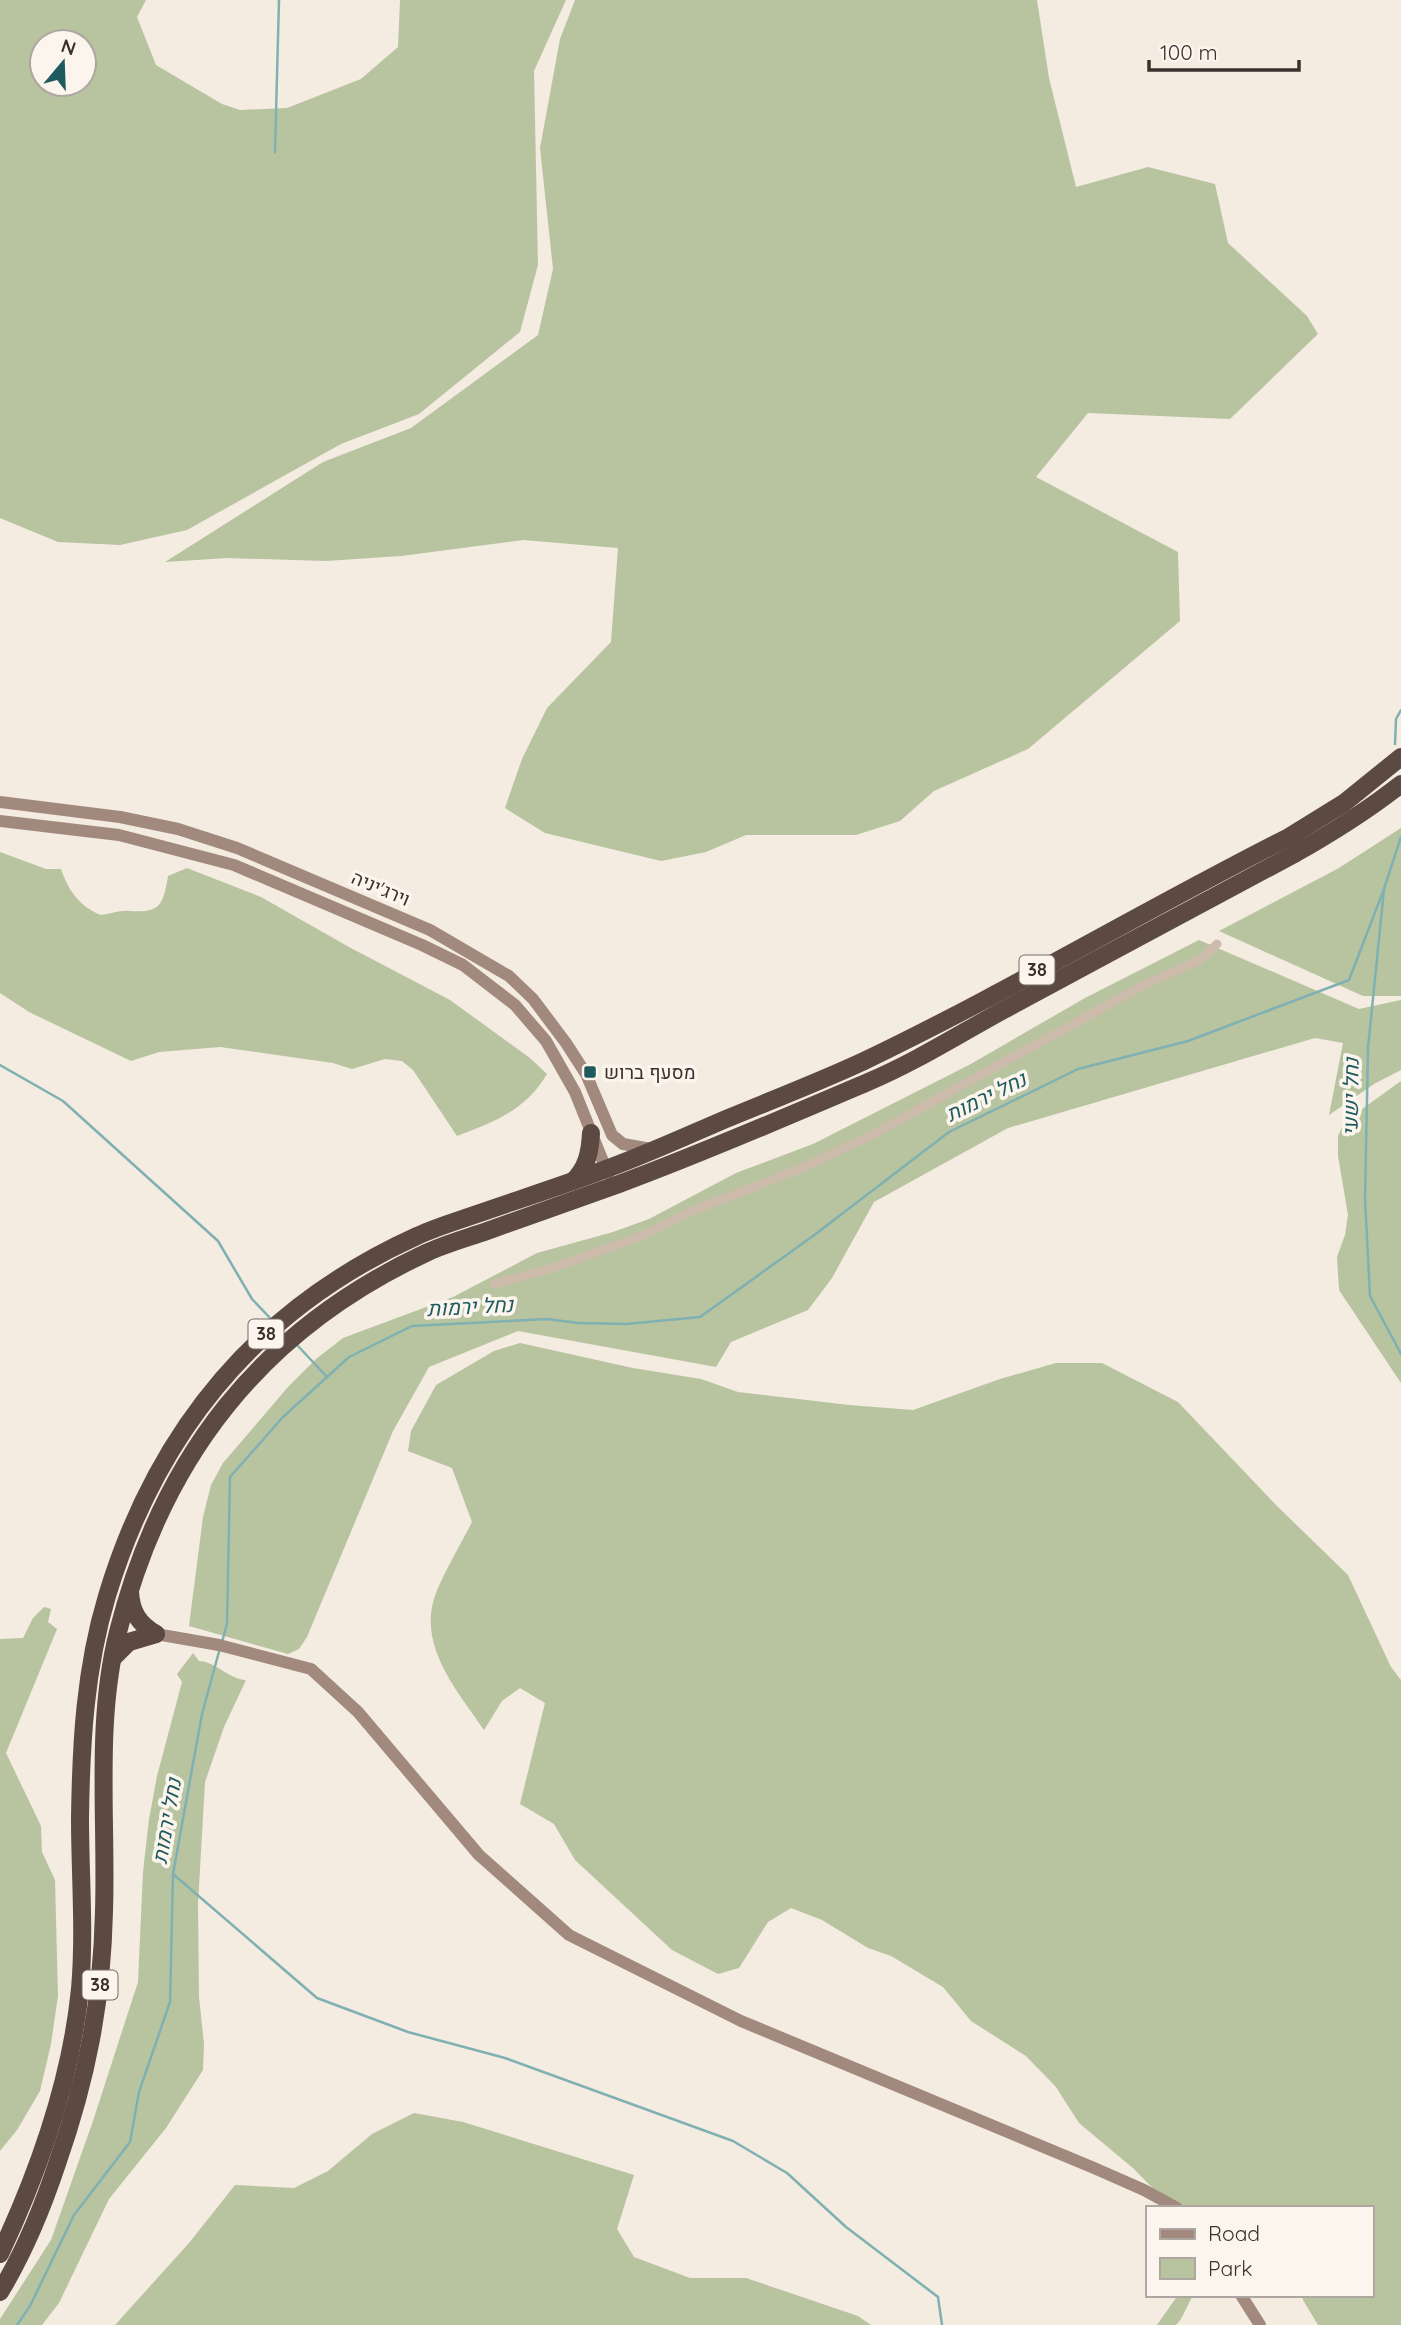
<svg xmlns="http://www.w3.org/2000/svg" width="1401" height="2325" font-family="Quicksand,Heebo,sans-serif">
<rect width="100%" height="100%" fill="#f4ebe1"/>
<g fill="#b8c4a0" fill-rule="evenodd">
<path d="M0,0h146l-9,17 19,48 66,39 18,6 47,-2 74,-29 37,-32 2,-47h166l-32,71 4,194 -18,67 -101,82 -78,30 -154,86 -67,15 -62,-3 -58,-24zM42,42h42v42h-42z"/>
<path d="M575,0h462l12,78 27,109 72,-20 67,17 13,59 79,73 11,18 -88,85 -142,-6 -52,64 142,75 2,69 -152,128 -94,42 -34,30 -44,14h-110l-40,17 -45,9 -116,-28 -40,-25 17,-49 25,-51 64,-66 7,-94 -95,-8 -122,16 -75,5 -99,-3 -62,4 158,-100 88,-34 127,-93 15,-66 -13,-121 20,-109z"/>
<path d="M1401,828v168h-38l-144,-65 120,-63z"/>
<path d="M0,852l46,17h15c7,21 19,38 40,46 9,-1 20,-5 28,-4 31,2 34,-5 39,-35l19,-8 74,29 88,50 101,53 80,58 17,16c-21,36 -53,48 -90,62l-44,-66 -11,-9 -17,-2 -33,10 -19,-6 -113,-16 -61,5 -28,9 -102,-49 -29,-19z"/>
<path d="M1199,940l160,69 42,-9v70l-27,14 -45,31 14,-72 -28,-5 -307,90 -134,74 -42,76 -24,32 -77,32 -15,25 -198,-36 -89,36 -36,64 -86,206 -8,12 -11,5 -99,-28 14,-109 8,-32 12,-22 65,-76 28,-28 27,-21 110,-41 84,-44 76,-21 36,-13 87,-46 77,-29 156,-79 116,-67z"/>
<path d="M1401,1081v302l-62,-93 -2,-33 8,-22 3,-20 -10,-59v-20l6,-14z"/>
<path d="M520,1343l113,25 68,11 37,13 111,13 64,5 87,-31 56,-16h46l76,39 99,104 71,69 43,92 10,13v645h-83l-15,-25v-5h68v-87h-199l-38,-39 -55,-46 -23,-36 -30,-31 -55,-35 -28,-34 -52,-31 -23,-8 -46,-28 -31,-12 -23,14 -29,46 -21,6 -46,-24 -97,-90 -21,-36 -34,-20 25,-101 -25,-15 -18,13 -18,29c-25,-37 -65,-82 -50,-131 7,-22 27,-55 38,-77l-20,-54 -44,-17 3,-20 25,-46 58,-34z"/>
<path d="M44,1607l7,2 -3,13 9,7 -51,124 35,73 1,26 13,28 3,116 -7,48 -11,47 -23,39 -17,21v-512l23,-1 10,-20z"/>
<path d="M193,1653l6,8c18,1 29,18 47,19l-22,47 -19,55 -7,122 1,93 5,47 -1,26 -37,58 -57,71 -50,104 -17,22h-42v-6l51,-79 42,-119 45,-139 5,-110 6,-53 8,-43 25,-94 -5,-8z"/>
<path d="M414,2113l49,9 171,53 -17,54 17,28 56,21h56l112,38 13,9h-756l74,-82 46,-58 59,3 34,-17 44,-37z"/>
<path d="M1178,2295h15l-12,24 -5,6h-19z"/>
</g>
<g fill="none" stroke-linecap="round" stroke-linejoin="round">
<g stroke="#7fb0b2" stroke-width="2.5">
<path d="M275,152l4,-152"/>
<path d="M1395,744l1,-25 5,-9"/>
<path d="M1401,837l-17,52 -16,159 -3,151 5,97 31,58"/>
<path d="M0,1065l63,36 155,140 34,58 18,19"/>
<path d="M298,1346l29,31"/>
<path d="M222,1642l5,-18 3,-147 53,-60 66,-60 63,-31 135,-7 31,4 48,1 74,-7 113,-81 136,-104 129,-63 110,-28 161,-61 35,-91"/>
<path d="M173,1874l144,124 91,34 97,26 228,83 54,32 59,54 92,70 4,28"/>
<path d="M17,2325l13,-19 44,-91 56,-73 9,-50 31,-90 3,-128 29,-160 18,-66"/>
</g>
<path stroke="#cdbbac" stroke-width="9" d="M494,1284l55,-15 90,-32 48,-24 115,-45 70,-33 272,-150 56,-25 17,-16"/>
<g stroke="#a18a7d" stroke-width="12">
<path d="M0,802l120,15 58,12 59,19 193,82 79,46 24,23 33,44 20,31 26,61 11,9 28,5"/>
<path d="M0,821l119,14 115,30 188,80 41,20 52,40 31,36 29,51 33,82"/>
<path d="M156,1634l63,11 92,24 47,43 121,143 90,80 172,86 353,147 50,22 33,18"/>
<path d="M1241,2295l19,30"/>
</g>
<g stroke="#5c4a42" stroke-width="18">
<path d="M573,1181c14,-13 17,-29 18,-48"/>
<path d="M130,1592c1,20 9,32 26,42"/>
<path d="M113,1658l16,-16 27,-8"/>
<path d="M0,2254c39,-83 71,-173 80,-265 5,-57 0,-114 0,-171 1,-75 5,-149 27,-222 50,-166 151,-288 310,-360 19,-9 40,-15 60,-22 40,-14 81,-27 121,-42 43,-15 86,-35 128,-53 46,-19 93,-37 138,-58 144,-69 282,-152 425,-224l55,-34 57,-46"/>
<path d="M0,2292c25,-41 42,-83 57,-128 30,-86 45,-162 47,-253 3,-93 -9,-188 14,-279 44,-175 143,-302 308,-379 19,-9 41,-15 61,-22 44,-16 88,-31 132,-47 84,-31 167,-67 249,-102 50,-21 96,-51 143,-76 95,-51 190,-103 285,-153 37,-21 72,-43 105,-69"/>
</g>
</g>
<rect fill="#1f5a5e" stroke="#fbf5ee" stroke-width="2.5" x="583" y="1065" width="14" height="14" rx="3.5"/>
<g text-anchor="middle" stroke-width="7" stroke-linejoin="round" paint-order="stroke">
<g fill="#fbf5ee" stroke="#756b66" stroke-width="2">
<rect x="1019.5" y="955.5" width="35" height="29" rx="5"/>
<rect x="248.5" y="1319.5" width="35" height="29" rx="5"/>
<rect x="82.5" y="1970.5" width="35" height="29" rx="5"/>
</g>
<g font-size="18" font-weight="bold" fill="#3b302b">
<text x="1037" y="976">38</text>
<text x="266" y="1340">38</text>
<text x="100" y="1991">38</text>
</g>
<g font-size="19" fill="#3b302b" stroke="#fbf5ee">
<text transform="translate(381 888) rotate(23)" y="7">וירג'יניה</text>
</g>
<g font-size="19" fill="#3b302b" stroke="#fbf5ee" text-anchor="start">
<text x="604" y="1079">מסעף ברוש</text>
</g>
<g font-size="21" font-style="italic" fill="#1f5a5e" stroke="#fbf5ee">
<text transform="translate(986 1097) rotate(-26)" y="7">נחל ירמות</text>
<text transform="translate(1351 1097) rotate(-89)" y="7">נחל ישעי</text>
<text transform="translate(470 1307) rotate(-3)" y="7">נחל ירמות</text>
<text transform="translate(167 1821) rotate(-80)" y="7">נחל ירמות</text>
</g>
</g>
<rect x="1146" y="2206" width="228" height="91" fill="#fbf5ee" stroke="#aea6a0" stroke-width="2"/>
<rect x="1160" y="2229" width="35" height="10" fill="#a18a7d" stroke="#aea6a0" stroke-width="2"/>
<text x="1208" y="2241" font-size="21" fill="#3b302b">Road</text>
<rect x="1160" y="2258" width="35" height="21" fill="#b8c4a0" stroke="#aea6a0" stroke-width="2"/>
<text x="1208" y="2276" font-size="21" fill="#3b302b">Park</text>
<g transform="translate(63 63) rotate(19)"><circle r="33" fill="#fbf5ee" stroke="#aea6a0" stroke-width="2"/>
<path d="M0-5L12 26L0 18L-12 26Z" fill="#1f5a5e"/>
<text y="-10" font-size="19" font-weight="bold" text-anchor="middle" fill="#3b302b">N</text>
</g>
<path d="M1149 60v10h150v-10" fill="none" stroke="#3b302b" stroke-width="3.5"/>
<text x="1160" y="60" font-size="21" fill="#3b302b" stroke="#fbf5ee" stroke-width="5" paint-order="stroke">100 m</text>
</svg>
